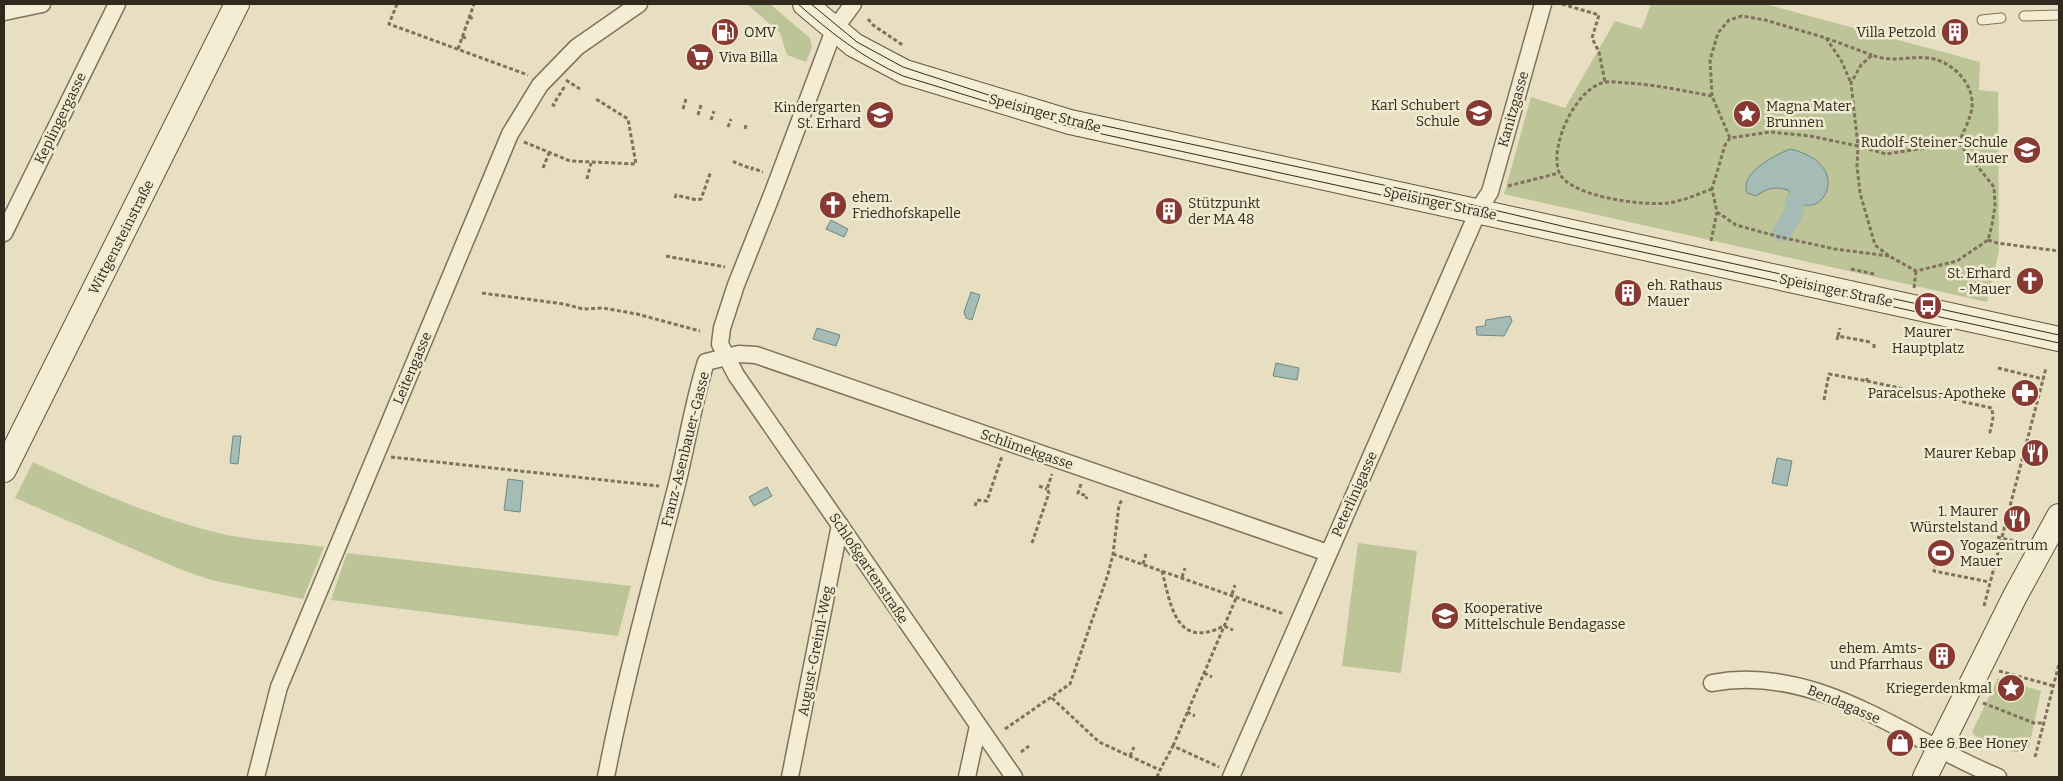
<svg xmlns="http://www.w3.org/2000/svg" width="2063" height="781" font-family="Bitter,serif">
<rect width="100%" height="100%" fill="#e8dfc2"/>
<g fill="#bcc498">
<path d="M747,4h23l40,34 2,9 -6,15 -19,-7 -7,-22z"/>
<path d="M1651,4h114l215,58 -1,28 19,2 1,159 -12,51 -483,-108 27,-97 34,11 50,-87 27,8z"/>
<path d="M33,462c61,29 123,56 189,72 33,7 69,8 102,13l-21,52 -92,-19 -29,-10 -167,-72z"/>
<path d="M1358,543l59,8 -16,122 -59,-7z"/>
<path d="M347,553l284,33 -13,50 -287,-36z"/>
<path d="M1998,678l43,13 -12,56 -6,5c-16,1 -41,-8 -51,-20z"/>
</g>
<g fill="#a4bbb6" stroke="#6c8883">
<circle cx="1747" cy="114" r="12"/>
<path d="M1790,149c73,17 23,87 -2,41 -13,-4 -21,-2 -32,6l-9,-3c-8,-20 28,-38 43,-44z"/>
<path d="M831,220l17,9 -4,8 -18,-8z"/>
<path d="M971,292l9,3 -8,25 -6,-2 -2,-6z"/>
<path d="M1510,316l2,5 -8,15 -27,-1 -1,-8 9,-1 1,-6z"/>
<path d="M817,328l23,7 -4,11 -23,-7z"/>
<path d="M1276,363l23,5 -2,12 -24,-4z"/>
<path d="M233,436h8l-3,28 -8,-1z"/>
<path d="M1777,458l15,3 -5,25 -15,-3z"/>
<path d="M508,479l15,2 -3,31 -16,-2z"/>
<path d="M767,487l5,9 -18,10 -5,-9z"/>
</g>
<g fill="none" stroke-linecap="round" stroke-linejoin="round">
<path stroke="#a4bbb6" stroke-width="19" d="M1782,232c7,-11 14,-18 13,-31"/>
<defs>
<g id="lane">
<path d="M2024,16l35,-1"/>
<path d="M1982,20l19,-2"/>
</g>
<g id="street">
<path d="M853,4l-19,26 -61,162 -37,93 -14,43 -2,16 16,31 278,402"/>
<path d="M4,12l38,-8"/>
<path d="M4,233l113,-229"/>
<path d="M1712,683c106,-20 194,57 286,94"/>
<path d="M256,777l23,-90 231,-553 30,-49 37,-38 62,-43"/>
<path d="M606,777c18,-94 44,-188 68,-281 12,-45 18,-90 32,-134l33,-8 17,1 572,198"/>
<path d="M790,777l50,-252"/>
<path d="M967,777l11,-51"/>
<path d="M1231,777l249,-570 10,-15 53,-188"/>
</g>
<g id="secondary">
<path d="M805,4l49,41 51,27 165,50 989,217"/>
<path d="M4,470l233,-466"/>
<path d="M1925,777l90,-181 44,-80"/>
</g>
</defs>
<use href="#lane" stroke="#80715c" stroke-width="11"/>
<use href="#street" stroke="#80715c" stroke-width="19"/>
<use href="#secondary" stroke="#61533f" stroke-width="26"/>
<g stroke="#80715c" stroke-width="3" stroke-dasharray="4 2.5" stroke-linecap="butt">
<path d="M397,4l-8,20 139,51"/>
<path d="M1562,4l37,11 -7,23 7,14 6,30"/>
<path d="M469,17l5,2"/>
<path d="M868,19l5,6 31,21"/>
<path d="M462,37l5,1"/>
<path d="M1826,38l15,22 10,23"/>
<path d="M458,49l16,-45"/>
<path d="M566,80l14,9"/>
<path d="M1712,96l-2,-36 8,-27 11,-13 13,-4 23,4 61,18 46,17"/>
<path d="M555,106l-2,-1 12,-19"/>
<path d="M683,109l3,-10"/>
<path d="M698,115l3,-10"/>
<path d="M711,120l3,-9"/>
<path d="M728,127l3,-8"/>
<path d="M745,129l1,-4"/>
<path d="M524,142l46,19 66,3 -8,-45 -32,-20"/>
<path d="M1959,143l35,44 1,19 -3,19 -4,15 -31,21 -41,10 -27,-15 -14,-11 -15,-52 -3,-27 1,-20 28,8z"/>
<path d="M735,161l-1,1 18,7v-1l11,4"/>
<path d="M543,168l6,-15"/>
<path d="M587,179l4,-16"/>
<path d="M1508,186l51,-13"/>
<path d="M1712,189c-14,5 -29,12 -44,14 -23,3 -100,-6 -109,-31 -10,-27 18,-86 47,-90 8,-1 16,1 23,1 28,2 56,8 83,13l18,42"/>
<path d="M675,198l1,-3 21,5 4,-1 10,-28"/>
<path d="M1988,240l9,3 62,8"/>
<path d="M1711,241l6,-29"/>
<path d="M666,256l59,11"/>
<path d="M1889,256l-54,-7 -55,-12 -44,-12 -19,-13 -5,-23 13,-44 5,-7 40,-6 40,4 48,10 -7,-63 10,-18 11,-10c21,9 43,-1 62,4 20,5 40,25 38,48 -1,11 -9,25 -13,36"/>
<path d="M1851,269l23,5"/>
<path d="M1914,288l2,-17"/>
<path d="M482,293l82,11 19,5 20,-1 34,6 63,17"/>
<path d="M1838,336l2,-8"/>
<path d="M1837,340l1,-4 32,6"/>
<path d="M1874,348v-5"/>
<path d="M1998,368l45,11"/>
<path d="M1867,381l125,27 1,10 -3,14 2,1"/>
<path d="M1824,400l5,-26 38,7v-3"/>
<path d="M391,457l268,29"/>
<path d="M1081,484l-3,9 9,3 -1,3"/>
<path d="M1039,486l8,3"/>
<path d="M975,506l2,-6 10,1 15,-45"/>
<path d="M1997,537l21,5"/>
<path d="M1032,543l17,-50 -2,-4 5,-15"/>
<path d="M1941,553h-3l-4,18 55,11"/>
<path d="M1113,554l171,60"/>
<path d="M1143,564l3,-10"/>
<path d="M1162,571c9,35 14,79 62,55l9,4"/>
<path d="M1182,577l3,-9"/>
<path d="M1232,594l3,-9"/>
<path d="M1984,606l62,-238"/>
<path d="M1999,671l55,15"/>
<path d="M1204,673l8,4"/>
<path d="M1052,698l47,44 61,28 13,-24 46,21"/>
<path d="M1983,703l51,20h10"/>
<path d="M1187,712l8,4"/>
<path d="M1005,729l65,-45 38,-110 5,-20 6,-49 3,-5"/>
<path d="M1173,746l64,-150"/>
<path d="M1021,752l8,-6"/>
<path d="M1130,756l4,-9"/>
<path d="M2035,757l24,-93"/>
<path d="M1157,777l3,-7"/>
</g>
<use href="#lane" stroke="#f4edd4" stroke-width="9"/>
<use href="#street" stroke="#f4edd4" stroke-width="16"/>
<use href="#secondary" stroke="#f4edd4" stroke-width="24"/>
<g stroke="#31291e" stroke-width="1">
<path d="M798,4c33,29 65,54 105,72l167,51 989,216"/>
<path d="M811,4l46,38 46,25 113,37 57,15 362,77 131,31 493,108"/>
</g>
</g>
<defs>
<symbol id="fuel-disc" viewBox="-11 -11 22 22"><circle r="9.5" fill="#873933" stroke="#f0ead1"/><path d="M-5.5-6h7V0h2V4h1.3V-2.5L3-4.5l.8-.8L6-3V5H2.5V1h-1V6h-7ZM-4.2-4.7v3.2H.2V-4.7Z" fill="#fff"/></symbol>
<symbol id="building-disc" viewBox="-11 -11 22 22"><circle r="9.5" fill="#873933" stroke="#f0ead1"/><path d="M-4-6H4V6H1V3H-1V6H-4ZM-2.5-4.3h1.7v1.8h-1.7ZM.8-4.3h1.7v1.8H.8ZM-2.5-1h1.7V.8h-1.7ZM.8-1h1.7V.8H.8Z" fill="#fff"/></symbol>
<symbol id="supermarket-disc" viewBox="-11 -11 22 22"><circle r="9.5" fill="#873933" stroke="#f0ead1"/><path d="M-6-5.5h2.5l.6 2H6L4.5 2H-2.5L-4.4-4H-6ZM-1.5 3.2a1.3 1.3 0 1 0 .1 0ZM3 3.2a1.3 1.3 0 1 0 .1 0Z" fill="#fff"/></symbol>
<symbol id="school-disc" viewBox="-11 -11 22 22"><circle r="9.5" fill="#873933" stroke="#f0ead1"/><path d="M0-5L7-2L0 1L-7-2ZM-4 1L0 2.5L4 1V4Q0 6-4 4Z" fill="#fff"/></symbol>
<symbol id="sight-disc" viewBox="-11 -11 22 22"><circle r="9.5" fill="#873933" stroke="#f0ead1"/><path d="M0-6L1.8-2.2L6-1.7L2.9 1.2L3.7 5.4L0 3.3L-3.7 5.4L-2.9 1.2L-6-1.7L-1.8-2.2Z" fill="#fff"/></symbol>
<symbol id="church-disc" viewBox="-11 -11 22 22"><circle r="9.5" fill="#873933" stroke="#f0ead1"/><path d="M-1.2-6h2.4v3.5h3.3v2.4h-3.3V6h-2.4V-.1h-3.3v-2.4h3.3Z" fill="#fff"/></symbol>
<symbol id="bus-disc" viewBox="-11 -11 22 22"><circle r="9.5" fill="#873933" stroke="#f0ead1"/><path d="M-5-6H5V4H4V6H2V4H-2V6H-4V4H-5ZM-3.5-4V0h7V-4ZM-3.5 1.2v1.5H-2V1.2ZM2 1.2v1.5H3.5V1.2Z" fill="#fff"/></symbol>
<symbol id="pharmacy-disc" viewBox="-11 -11 22 22"><circle r="9.5" fill="#873933" stroke="#f0ead1"/><path d="M-2-6h4v4h4v4h-4v4h-4v-4h-4v-4h4Z" fill="#fff"/></symbol>
<symbol id="restaurant-disc" viewBox="-11 -11 22 22"><circle r="9.5" fill="#873933" stroke="#f0ead1"/><path d="M-5-6h1v4h1v-4h1v4h1v-4h1v5L-1.5 .5V6h-2V.5L-5-1ZM5-6V6H3V1.5H1.5Q1.5-4 5-6Z" fill="#fff"/></symbol>
<symbol id="stadium-disc" viewBox="-11 -11 22 22"><circle r="9.5" fill="#873933" stroke="#f0ead1"/><path d="M0-5a6.5 5 0 1 0 0 10a6.5 5 0 1 0 0-10ZM-3.5-1.8h7v3.6h-7Z" fill="#fff"/></symbol>
<symbol id="shop-disc" viewBox="-11 -11 22 22"><circle r="9.5" fill="#873933" stroke="#f0ead1"/><path d="M-5-2.5h2.3a2.7 3.5 0 0 1 5.4 0H5L5.5 6h-11ZM-1.5-2.5h3a1.5 2.3 0 0 0-3 0Z" fill="#fff"/></symbol>
</defs>
<g fill-rule="evenodd">
<use href="#fuel-disc" x="709" y="16" width="32" height="32"/>
<use href="#building-disc" x="1939" y="16" width="32" height="32"/>
<use href="#supermarket-disc" x="684" y="41" width="32" height="32"/>
<use href="#school-disc" x="1463" y="97" width="32" height="32"/>
<use href="#sight-disc" x="1731" y="98" width="32" height="32"/>
<use href="#school-disc" x="864" y="99" width="32" height="32"/>
<use href="#school-disc" x="2011" y="134" width="32" height="32"/>
<use href="#church-disc" x="817" y="189" width="32" height="32"/>
<use href="#building-disc" x="1153" y="195" width="32" height="32"/>
<use href="#church-disc" x="2014" y="265" width="32" height="32"/>
<use href="#building-disc" x="1612" y="277" width="32" height="32"/>
<use href="#bus-disc" x="1912" y="290" width="32" height="32"/>
<use href="#pharmacy-disc" x="2009" y="377" width="32" height="32"/>
<use href="#restaurant-disc" x="2019" y="437" width="32" height="32"/>
<use href="#restaurant-disc" x="2001" y="503" width="32" height="32"/>
<use href="#stadium-disc" x="1925" y="537" width="32" height="32"/>
<use href="#school-disc" x="1429" y="600" width="32" height="32"/>
<use href="#building-disc" x="1926" y="640" width="32" height="32"/>
<use href="#sight-disc" x="1995" y="672" width="32" height="32"/>
<use href="#shop-disc" x="1884" y="727" width="32" height="32"/>
</g>
<g text-anchor="middle" stroke-width="5" stroke-linejoin="round" paint-order="stroke">
<g font-size="14" fill="#31291e" stroke="#f0ead1" text-anchor="end">
<text x="744" y="37" text-anchor="start">OMV</text>
<text x="1936" y="37">Villa Petzold</text>
<text x="719" y="62" text-anchor="start">Viva Billa</text>
<text x="1460" y="110">Karl Schubert<tspan x="1460" dy="16">Schule</tspan></text>
<text x="1766" y="111" text-anchor="start">Magna Mater<tspan x="1766" dy="16">Brunnen</tspan></text>
<text x="861" y="112">Kindergarten<tspan x="861" dy="16">St. Erhard</tspan></text>
<text x="2008" y="147">Rudolf-Steiner-Schule<tspan x="2008" dy="16">Mauer</tspan></text>
<text x="852" y="202" text-anchor="start">ehem.<tspan x="852" dy="16">Friedhofskapelle</tspan></text>
<text x="1188" y="208" text-anchor="start">Stützpunkt<tspan x="1188" dy="16">der MA 48</tspan></text>
<text x="2011" y="278">St. Erhard<tspan x="2011" dy="16">- Mauer</tspan></text>
<text x="1647" y="290" text-anchor="start">eh. Rathaus<tspan x="1647" dy="16">Mauer</tspan></text>
<text x="1928" y="337" text-anchor="middle">Maurer<tspan x="1928" dy="16">Hauptplatz</tspan></text>
<text x="2006" y="398">Paracelsus-Apotheke</text>
<text x="2016" y="458">Maurer Kebap</text>
<text x="1998" y="516">1. Maurer<tspan x="1998" dy="16">Würstelstand</tspan></text>
<text x="1960" y="550" text-anchor="start">Yogazentrum<tspan x="1960" dy="16">Mauer</tspan></text>
<text x="1464" y="613" text-anchor="start">Kooperative<tspan x="1464" dy="16">Mittelschule Bendagasse</tspan></text>
<text x="1923" y="653">ehem. Amts-<tspan x="1923" dy="16">und Pfarrhaus</tspan></text>
<text x="1992" y="693">Kriegerdenkmal</text>
<text x="1919" y="748" text-anchor="start">Bee &amp; Bee Honey</text>
</g>
<g font-size="14" fill="#31291e" stroke="#f0ead1">
<text transform="translate(1513 109) rotate(-74)" y="5">Kanitzgasse</text>
<text transform="translate(1045 113) rotate(15)" y="5">Speisinger Straße</text>
<text transform="translate(60 118) rotate(-64)" y="5">Keplingergasse</text>
<text transform="translate(1440 203) rotate(12)" y="5">Speisinger Straße</text>
<text transform="translate(121 237) rotate(-63)" y="5">Wittgensteinstraße</text>
<text transform="translate(1836 290) rotate(12)" y="5">Speisinger Straße</text>
<text transform="translate(412 368) rotate(-67)" y="5">Leitengasse</text>
<text transform="translate(685 449) rotate(-76)" y="5">Franz-Asenbauer-Gasse</text>
<text transform="translate(1027 449) rotate(19)" y="5">Schlimekgasse</text>
<text transform="translate(1354 494) rotate(-66)" y="5">Peterlinigasse</text>
<text transform="translate(869 568) rotate(56)" y="5">Schloßgartenstraße</text>
<text transform="translate(815 651) rotate(-79)" y="5">August-Greiml-Weg</text>
<text transform="translate(1844 704) rotate(23)" y="5">Bendagasse</text>
</g>
</g>
<rect width="2063" height="781" fill="none" stroke="#31291e" stroke-width="10"/>
</svg>
